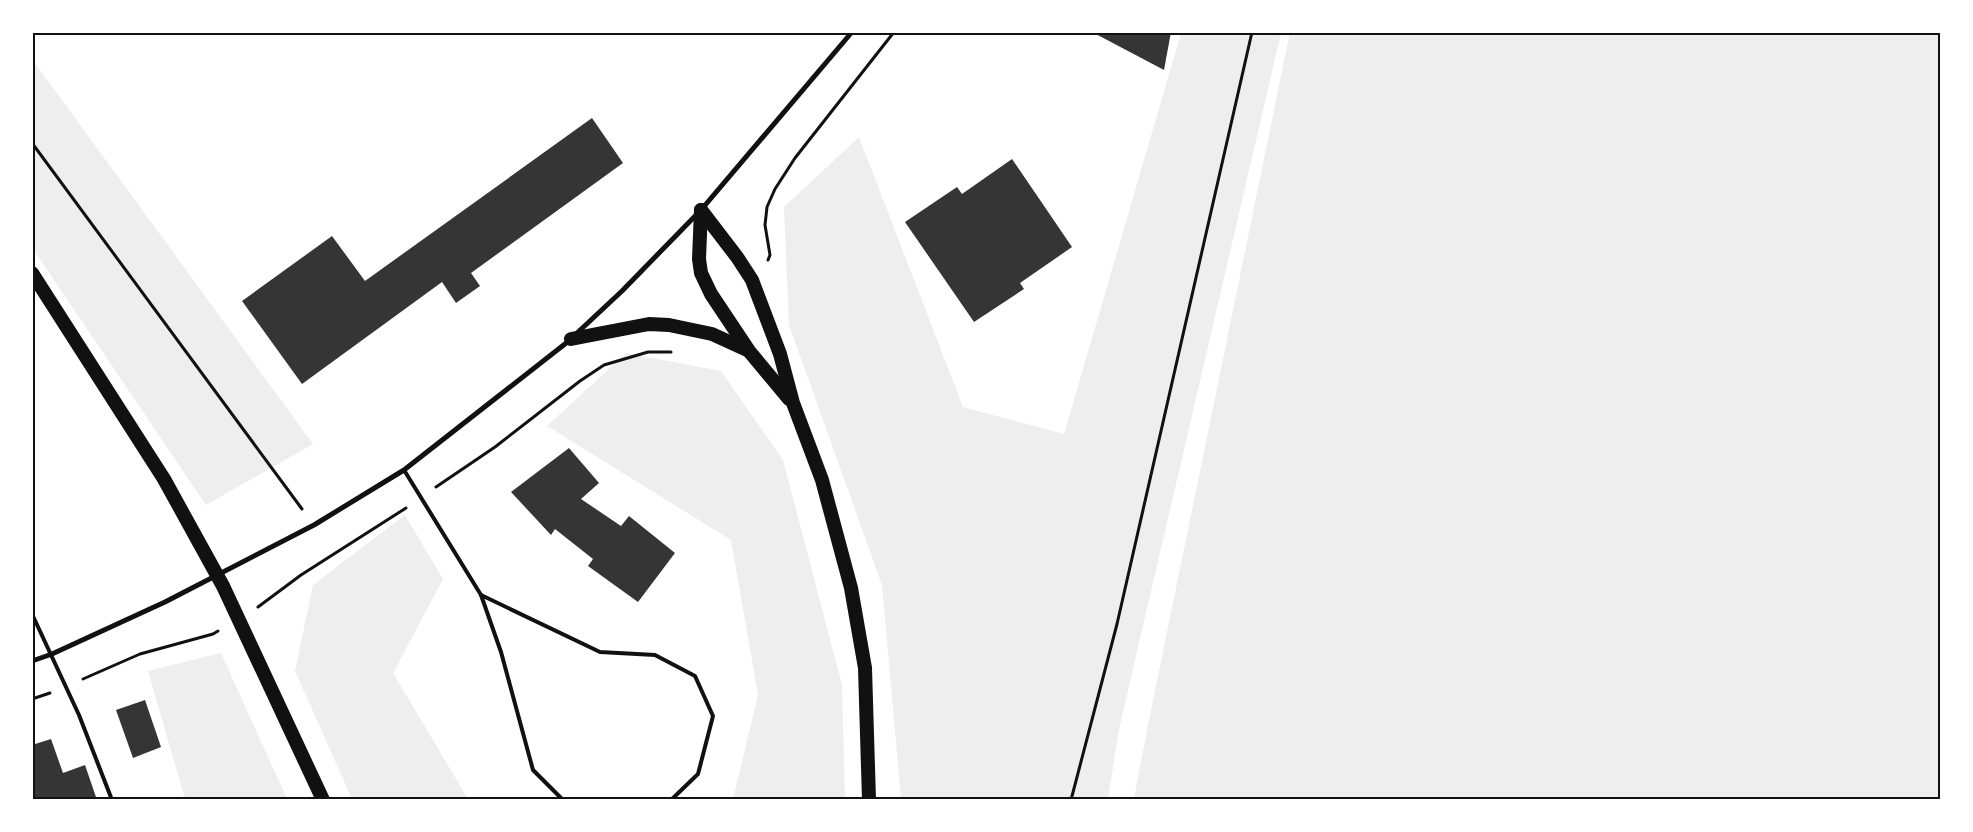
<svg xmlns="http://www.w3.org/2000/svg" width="1973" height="832" font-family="Arial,sans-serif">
<rect width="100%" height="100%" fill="#fff"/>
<g fill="#eee">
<path d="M1290,32l650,1v766h-806l15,-79z"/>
<path d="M1181,33h100l-162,696 -11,70h-207l-19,-214 -93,-260 -5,-118 75,-70 104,270 101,27z"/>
<path d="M32,59l281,385 -107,61 -173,-256z"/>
<path d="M626,353l95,18 62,89 59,225 3,114h-112l25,-104 -27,-155 -184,-114z"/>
<path d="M405,515l38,64 -50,94 75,126h-116l-57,-128 18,-86z"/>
<path d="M221,653l66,146h-102l-37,-128z"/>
</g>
<g fill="#353535">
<path d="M1092,32h79l-7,38z"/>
<path d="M592,118l31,45 -152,110 9,13 -24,17 -14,-21 -140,102 -60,-83 90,-65 33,45z"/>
<path d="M1012,159l60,88 -52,36 4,6 -50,33 -69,-100 52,-35 5,7z"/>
<path d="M569,448l30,35 -18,16 40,27 8,-10 46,37 -37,49 -50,-36 5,-7 -38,-30 -4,6 -40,-43z"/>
<path d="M145,700l16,47 -28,11 -17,-48z"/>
<path d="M51,739l12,34 22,-8 12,35h-65v-55z"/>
</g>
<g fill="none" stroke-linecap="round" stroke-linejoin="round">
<g stroke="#111" stroke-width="3">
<path d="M32,143l270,366"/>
<path d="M768,260l2,-5 -5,-30 2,-18 8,-18 20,-31 99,-126"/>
<path d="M436,487l59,-40 85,-66 24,-16 44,-13h23"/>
<path d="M258,607l43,-32 105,-67"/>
<path d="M83,679l57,-25 73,-20 5,-3"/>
<path d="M32,699l18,-6"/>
<path d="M1071,800l46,-176 135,-592"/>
</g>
<g stroke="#111" stroke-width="4">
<path d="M404,470l77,125 20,57 32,118 30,30"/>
<path d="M481,595l119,57 55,3 40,21 18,40 -15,58 -27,26"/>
<path d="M32,614l47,101 33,85"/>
</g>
<g stroke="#111" stroke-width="5">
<path d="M576,334l46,-43 79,-81 151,-178"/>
<path d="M32,661l20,-7 113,-52 149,-77 90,-55 166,-130"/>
</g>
<g stroke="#111" stroke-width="14">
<path d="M701,210l36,47 15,23 28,74 13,49 29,77 29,108 14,80 4,132"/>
<path d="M701,210l-2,49 2,14 10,21 38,57 40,48"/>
<path d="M32,273l132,206 59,107 100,214"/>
<path d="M571,339l78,-15 20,1 43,9 35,16"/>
</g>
</g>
<rect width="1973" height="832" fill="none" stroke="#ffffff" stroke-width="68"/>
<rect x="34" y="34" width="1905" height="764" fill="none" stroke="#111" stroke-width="2"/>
</svg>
